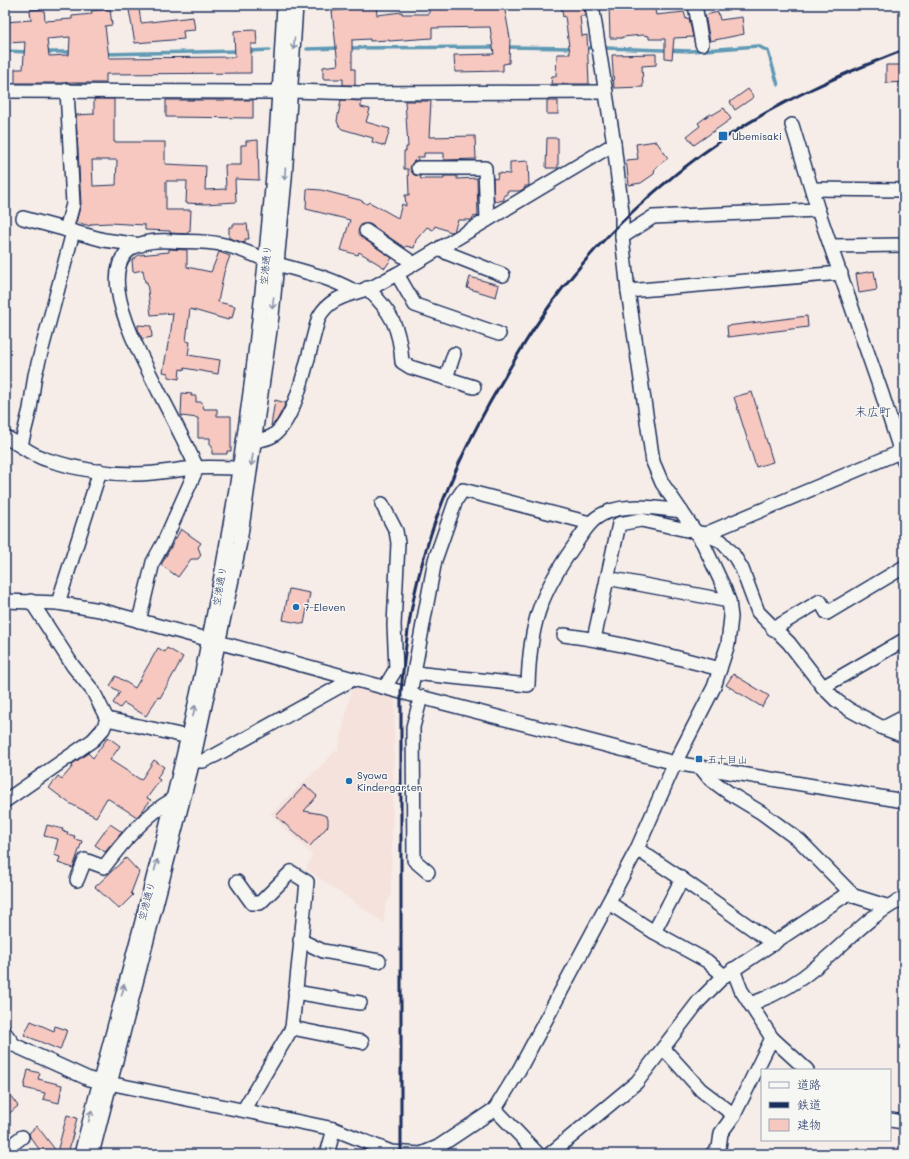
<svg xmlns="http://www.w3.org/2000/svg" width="909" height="1159" font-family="Mali,'Klee One',sans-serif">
<rect width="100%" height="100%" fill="#f6ede8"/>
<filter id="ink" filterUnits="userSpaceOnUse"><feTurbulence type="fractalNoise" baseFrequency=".025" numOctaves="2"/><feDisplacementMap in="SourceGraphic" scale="8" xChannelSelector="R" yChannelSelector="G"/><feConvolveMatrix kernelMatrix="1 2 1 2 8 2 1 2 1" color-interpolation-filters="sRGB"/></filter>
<g filter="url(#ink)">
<path fill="#f6e2dc" d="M352,687l43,11 -4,197 -6,11 -1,17 -78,-54 6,-14 -42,-41 68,-65z"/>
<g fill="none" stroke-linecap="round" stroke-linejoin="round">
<g stroke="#6199b4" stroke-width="3.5">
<path d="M505,47l68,1"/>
<path d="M349,48l148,-1"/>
<path d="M583,48h14"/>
<path d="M605,48l86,3 67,-5 10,5 10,34"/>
<path d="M307,49l34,-1"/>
<path d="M5,51l23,1"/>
<path d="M248,51l21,-1"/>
<path d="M44,52h30"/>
<path d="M104,54l134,-3"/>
</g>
</g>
<g fill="#f7c8bf" stroke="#1b2f5e" fill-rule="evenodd">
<path d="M361,5h15l1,10 25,-3v2h27v-8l75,-1 6,33 -1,25 -6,1v7l-48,1 -1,-17 40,-1 -4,-27 -58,1v10l-43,3v-1l-19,1v-2l-18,1v29h3v16h-12v-6h-20v-12l15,-2 -6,-54 29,-3z"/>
<path d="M561,5l23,2 1,9h-5l2,20 5,-1 2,49h-38l1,-8h4l1,-22h13l-5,-38 -2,1z"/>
<path d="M609,5h45l2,10 28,-3 2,7 3,-1 4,19 -19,1 -2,21 -7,-1v-19h-16v-3l-6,-1 -21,2v1h-12z"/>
<path d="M139,8l2,15 52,-6 2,13 -12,1 1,8 -49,4 -6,-33z"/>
<path d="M44,9l1,12 27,-2v-3l20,-2 -1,-3 19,-2 2,16 -7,1 4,32 126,-1 -1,-26 22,-1 1,14h-6v29l-145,1v9h-91v-14h8l2,-27 -20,1v-21l26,-2 -1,-10zM70,37l-1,18 -20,1 -2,-17z"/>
<path d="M718,12l2,8 22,-3 2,17 -34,7 -5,-26z"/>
<path d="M656,54v11l-14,1 1,21 -29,1 -2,-33z"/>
<path d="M886,65h18v17l-18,1z"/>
<path d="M748,89l6,8 -19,13 -5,-8z"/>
<path d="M94,99h20v43h51v22l41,2 -1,24 21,-1 -1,-24h16v-20h5v-4l12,-1 1,40 -24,-1 1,23 -31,2 -19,-1 1,-22h-21v29h25l-1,21h-2v3l-18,-1v-2l-25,-1v-5l-36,-2 -18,1 -1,2 -14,-4 5,-18 -5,-89 18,-1zM92,160h25l-1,25 -23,1z"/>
<path d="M166,100h87v18l-87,-1z"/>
<path d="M341,100l20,1v6l9,2 -4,13 24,7 -5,17 -13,-4 1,-4 -31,-9 -3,-3 -2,-5z"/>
<path d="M405,101h26l-2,36 46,-1 1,23 -32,1v-7h-20v4h-6v3l-4,1 -4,7 4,7 6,1 1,3h23v-3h13v3l20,-1 1,38 -5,1 -1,3h-14l-4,11 -3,1 -16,-6 -2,4 -6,-3 -11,13 -2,8 -8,-2 -1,2 -35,-24h-8l-4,7 3,6 31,21 -7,10 -26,-16 -1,3 -17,-5 9,-30 -44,-11 1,-20 14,1 39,10 7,4 2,-2 29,16 4,-14 4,2 -1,-11h4l-1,-26h-4v-18h2v-4h2z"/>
<rect x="547" y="101" width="11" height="13"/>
<path d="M724,108l7,11 -37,26 -7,-9 13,-10 -2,-3 12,-9 2,1z"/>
<path d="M547,138h11v30h-12z"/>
<path d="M656,141l12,17 -13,10 -1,6 -13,9 -12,2 -3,-25 12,-1 -2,-15z"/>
<path d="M528,161l1,25h-4v2l-5,3h-13v4h-3v5l-10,2 -1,-24 4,1 1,-6 12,1v-12z"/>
<path d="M233,224h14l2,15h-4v4l-16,-5v-11h4z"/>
<path d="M169,249l18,1v17l24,5 8,-20 11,4 -6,16 -6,30 17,4 -3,12 -3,-1 -1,3 -38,-11 -4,32 4,1 -2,13 32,5 -2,14 -34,-6v2l-4,-1 -1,10 -11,-2v-4l-5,-1 6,-34h1l3,-25 -22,2 -4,-33h-2l-2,-12 -10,2 -1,-12 7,-5 30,-3z"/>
<path d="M874,271l3,19 -18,3 -3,-19z"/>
<path d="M470,277l29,8 -3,12 -29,-9z"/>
<path d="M807,316l1,11 -80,10 -1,-11z"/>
<path d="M138,325l13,1 1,11 -10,2 -4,-10z"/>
<path d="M752,392l21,70 -17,5 -22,-70z"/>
<path d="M182,393l10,1 -1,2h5v6h6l2,7h13v7h14v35h-4v3h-15v-9h-2v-7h-12v-20l-17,-2z"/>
<path d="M275,400l11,3 -9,17 -6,6z"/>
<path d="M181,529l20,14 -3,4 3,8 -3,4h-7l-13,18 -17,-12z"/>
<path d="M289,589l21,4 -6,31 -21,-4z"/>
<path d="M158,648l7,4 2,-4 16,9 -23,41 -2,-1 -12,19 -22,-13 -4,5 -7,-5 7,-11 -10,-6 6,-10 19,12z"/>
<path d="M733,674l36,22 -7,11 -36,-22z"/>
<path d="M108,737l12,9 -10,14 31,20 13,-20 10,7 -7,11 3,2 -13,18 4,2 -14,17 -30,-19 -11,19 -27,-14 -20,-15 9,-12 4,3 11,-13 -2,-1 17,-12 5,5z"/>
<path d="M305,785l12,11 -13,15 17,3 5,2 2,3v7l-18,20 -34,-30z"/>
<path d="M110,824l12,8 -17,20 -10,-7z"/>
<path d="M47,825l16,4 -1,2 6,1 -1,2 8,2 -1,3 8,2 -9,27 -15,-5 2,-6 -6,-2 4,-16 -14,-3z"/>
<path d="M126,858l13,14 -8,21 2,2 -14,14 -24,-22z"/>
<path d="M31,1021l23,10 1,-5 12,4 -7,20 -36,-15z"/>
<path d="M28,1070l12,3 -2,6 24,6 -3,18 -16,-4 2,-6 -21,-5z"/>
<path d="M5,1088l13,18 -13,11z"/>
<path d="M67,1115l10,3 -9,36h-25l-13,-17 -1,-4 8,-7 20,26z"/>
</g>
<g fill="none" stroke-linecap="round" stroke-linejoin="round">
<defs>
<g id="minor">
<path d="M695,5l7,39"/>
<path d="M5,91l275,1"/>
<path d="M291,91l69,2 246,-1"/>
<path d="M792,125l26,85 64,184 22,68"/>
<path d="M418,168h67l2,52"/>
<path d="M812,189l92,1"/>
<path d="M23,218l81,22 37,5"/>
<path d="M66,230l7,-26 -6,-114"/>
<path d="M366,231l47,32"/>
<path d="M622,237l31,-20 165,-7"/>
<path d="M831,246l73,-1"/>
<path d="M441,247l6,6 56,22"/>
<path d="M277,264c26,7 54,14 77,27"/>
<path d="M397,274l18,31 84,29"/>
<path d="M367,288c24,23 33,40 35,74l8,5 64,20"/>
<path d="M628,291l213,-18"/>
<path d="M446,378l8,-24"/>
<path d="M5,437c15,7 27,19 43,23 28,9 59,14 88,14 19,0 39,-4 58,-6 15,-1 31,0 46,0"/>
<path d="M255,441c7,-2 15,-2 20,-7 24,-20 34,-86 44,-117 12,-22 34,-22 56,-31 7,-4 14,-8 22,-12l217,-130"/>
<path d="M21,445l9,-36 5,-34 38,-143"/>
<path d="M382,504l14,27 2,12 -4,82 2,44 -11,18"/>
<path d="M705,534l195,-82"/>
<path d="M607,578l122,23"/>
<path d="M5,601l53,2 42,7 301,82 274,71 229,38"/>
<path d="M58,603l42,-132"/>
<path d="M139,621l14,-59 11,-20 33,-74c-12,-26 -25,-51 -38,-76 -21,-43 -89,-158 13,-151 15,1 33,0 48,3 16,3 32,10 46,16"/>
<path d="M773,629l47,-28 7,12 77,-46"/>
<path d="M564,635c53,7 104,20 156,34"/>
<path d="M594,639l25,-115 22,-4 64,14 16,7 12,13 9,15 16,43 31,31 34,44 14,14 13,9 33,18 21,8"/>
<path d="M414,673l114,12c2,-61 11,-89 46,-139 9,-13 16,-27 31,-33 23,-10 51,-5 76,-2"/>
<path d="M823,687l81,-47"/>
<path d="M410,694l25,-134 21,-60 7,-10 127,33"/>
<path d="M421,697l-8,30 1,133 14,12"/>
<path d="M107,719l82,18"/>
<path d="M883,728l21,-11"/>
<path d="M193,761h10l13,-6 137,-76"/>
<path d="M701,768l9,11 19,14 33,20 38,28 54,55 32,10"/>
<path d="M5,801l88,-61 10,-11 4,-10 -14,-28 -20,-25 -42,-65"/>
<path d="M637,849l45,30 92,65"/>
<path d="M77,880l8,-20 19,7c19,-25 41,-52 68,-67"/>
<path d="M237,882l15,21h8l31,-31 16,10 -15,146 -48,81"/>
<path d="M609,903l45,29 53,29 17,15"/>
<path d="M654,932l28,-53"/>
<path d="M300,940l23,11 56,10"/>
<path d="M733,969l8,21 31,48"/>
<path d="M295,992l65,11"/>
<path d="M750,1004c24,-8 47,-21 66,-37 29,-23 54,-53 88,-69"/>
<path d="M292,1028l70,14"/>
<path d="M5,1033l9,12 75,34 245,50 57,23 30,2 17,-7 57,-38 24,-39 118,-221 38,-86 39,-76 14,-43 3,-27 -2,-16 -4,-11 -22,-47 -41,-60 -9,-21 -25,-171 -6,-54v-25l-8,-68 -22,-139"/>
<path d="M664,1049l37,41 33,25"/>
<path d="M495,1109l43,45"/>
<path d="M890,1120l14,2"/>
<path d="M5,1150l17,-13"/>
<path d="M81,1154c45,-176 96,-352 131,-531 41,-204 62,-410 72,-618"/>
<path d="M92,1154l101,-393 47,-219 32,-226 13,-137 11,-174"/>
<path d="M327,1154l7,-25"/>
<path d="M550,1154l87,-72 62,-81 25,-25 126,-84"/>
<path d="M712,1154l7,-6 2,-15 13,-18 38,-77 35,32"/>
</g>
</defs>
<use href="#minor" stroke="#1b2f5e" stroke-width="16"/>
<use href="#minor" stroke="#f6f6f2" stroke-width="13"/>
<path stroke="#1b2f5e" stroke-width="3" d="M401,1154v-462c4,-44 9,-86 21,-128 15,-57 39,-109 67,-160 20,-35 40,-70 64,-103 45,-62 109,-121 172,-163 56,-38 117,-64 179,-88"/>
</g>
<defs><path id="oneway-shaft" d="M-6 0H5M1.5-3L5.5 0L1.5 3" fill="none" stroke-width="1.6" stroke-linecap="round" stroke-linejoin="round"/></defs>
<g stroke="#8892a8">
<use href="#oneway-shaft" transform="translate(294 44) rotate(94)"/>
<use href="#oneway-shaft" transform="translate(285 174) rotate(94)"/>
<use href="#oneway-shaft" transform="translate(273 303) rotate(96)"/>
<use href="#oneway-shaft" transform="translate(252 460) rotate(99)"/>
<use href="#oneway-shaft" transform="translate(194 711) rotate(-78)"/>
<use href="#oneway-shaft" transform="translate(156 865) rotate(-75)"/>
<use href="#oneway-shaft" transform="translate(123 990) rotate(-75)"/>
<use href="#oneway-shaft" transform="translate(90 1116) rotate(-76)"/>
</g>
</g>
<g fill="#1f6fb2" stroke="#f6f6f2" stroke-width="1.5">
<rect x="718" y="131" width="10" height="10" rx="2"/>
<circle cx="296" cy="607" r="4"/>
<rect x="695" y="755" width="8" height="8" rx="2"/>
<circle cx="349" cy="781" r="4"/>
</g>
<g text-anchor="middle" stroke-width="3" stroke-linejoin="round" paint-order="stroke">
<g font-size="10" fill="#1b2f5e" stroke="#f6f6f2" text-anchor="start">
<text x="732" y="140">Ubemisaki</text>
<text x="304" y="611">7-Eleven</text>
<text x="707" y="763">五十目山</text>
<text x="357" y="779">Syowa<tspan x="357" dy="12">Kindergarten</tspan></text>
</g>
<g font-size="10" fill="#1b2f5e" stroke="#f6f6f2">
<text transform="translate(265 265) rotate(-84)" y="4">空港通り</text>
<text transform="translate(219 586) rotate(-80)" y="4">空港通り</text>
<text transform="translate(146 901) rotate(-75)" y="4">空港通り</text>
</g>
<g font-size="12" fill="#1b2f5e" stroke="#f6f6f2">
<text x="873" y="416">末広町</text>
</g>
</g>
<rect width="909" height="1159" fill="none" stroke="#f6f6f2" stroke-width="20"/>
<rect x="10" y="10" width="889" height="1139" fill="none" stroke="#1b2f5e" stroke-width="1.5" filter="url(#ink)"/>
<rect x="761" y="1069" width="130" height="72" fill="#f6f6f2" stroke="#9ea6b7"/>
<rect x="769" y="1082" width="20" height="6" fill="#f6f6f2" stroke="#9ea6b7"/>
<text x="797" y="1089" font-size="12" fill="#1b2f5e">道路</text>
<rect x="769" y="1102" width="20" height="6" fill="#1b2f5e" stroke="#9ea6b7"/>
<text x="797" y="1109" font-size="12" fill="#1b2f5e">鉄道</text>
<rect x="769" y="1119" width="20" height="12" fill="#f7c8bf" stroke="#9ea6b7"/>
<text x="797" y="1129" font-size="12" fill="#1b2f5e">建物</text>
</svg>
